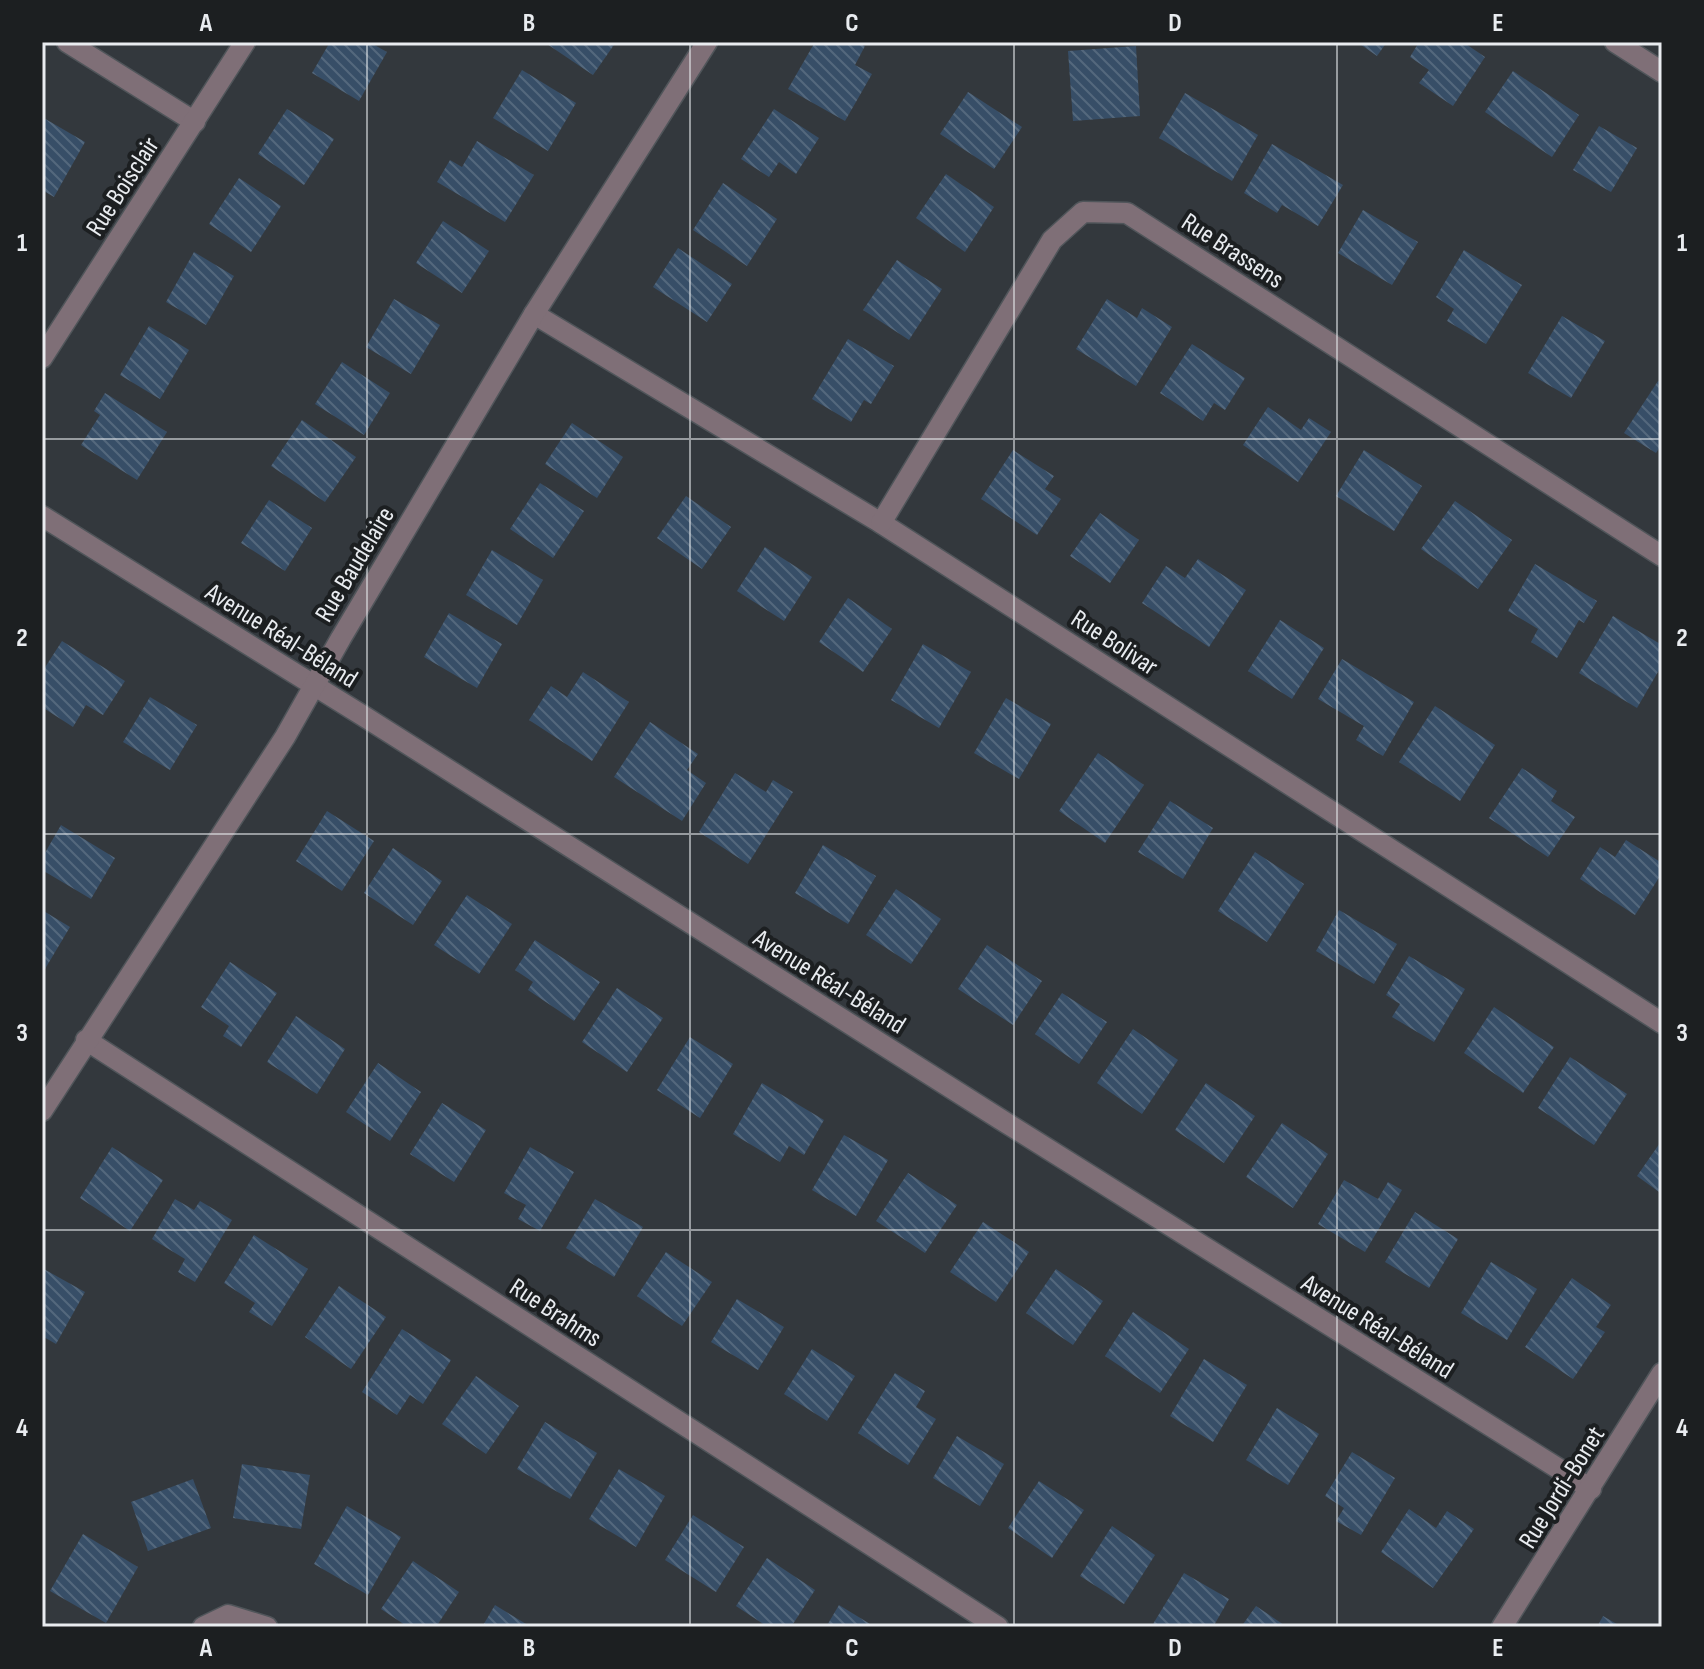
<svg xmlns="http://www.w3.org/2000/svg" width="1704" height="1669" font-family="'Sofia Sans Condensed',sans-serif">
<defs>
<pattern id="building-back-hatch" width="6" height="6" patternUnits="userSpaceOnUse" patternTransform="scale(2)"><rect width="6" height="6" fill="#374e67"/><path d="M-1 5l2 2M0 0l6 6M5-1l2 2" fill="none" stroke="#54687d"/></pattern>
</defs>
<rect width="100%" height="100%" fill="#33383d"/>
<g fill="url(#building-back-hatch)">
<path d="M330,42h39l18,10 -28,49 -47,-28z"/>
<path d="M544,42h72l-23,33z"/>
<path d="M815,42h43l7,4 -10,19 17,9 -27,47 -57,-32z"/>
<path d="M1357,42h30l-10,14z"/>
<path d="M1419,42h44l22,15 -32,49 -34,-23 10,-13 -19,-13z"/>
<path d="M1136,46l4,70 -67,5 -5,-70z"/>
<path d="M522,70l54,33 -28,48 -55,-33z"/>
<path d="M1513,71l66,44 -27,42 -67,-45z"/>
<path d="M968,92l54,35 -28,42 -54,-35z"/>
<path d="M1185,93l73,42 -26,46 -73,-43z"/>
<path d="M287,109l47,30 -30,46 -46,-31z"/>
<path d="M774,109l45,29 -23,36 -17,-12 -10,15 -28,-18z"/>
<path d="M42,117l43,25 -31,55 -12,-7z"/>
<path d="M1599,126l38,22 -26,44 -38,-22z"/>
<path d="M477,141l57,34 -29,47 -68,-40 13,-22 12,7z"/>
<path d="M1272,144l71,41 -25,41 -36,-21 -5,8 -33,-20z"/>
<path d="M946,174l48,33 -29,45 -49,-34z"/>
<path d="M239,178l42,28 -30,46 -42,-28z"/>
<path d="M723,183l54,36 -30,47 -54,-36z"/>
<path d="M1363,210l55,32 -26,43 -54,-32z"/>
<path d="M443,221l46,30 -27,42 -46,-30z"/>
<path d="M678,248l54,36 -25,38 -54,-35z"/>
<path d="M1464,250l58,35 -36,59 -39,-23 7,-12 -18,-12z"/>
<path d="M194,252l40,24 -28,49 -40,-23z"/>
<path d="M897,260l45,29 -33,51 -46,-30z"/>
<path d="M394,299l46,26 -29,49 -45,-27z"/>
<path d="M1107,299l30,19 5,-10 30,19 -36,59 -60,-37z"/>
<path d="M1562,316l43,25 -34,57 -43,-25z"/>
<path d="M149,326l40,24 -29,49 -40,-24z"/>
<path d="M848,339l46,27 -23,38 -7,-4 -13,22 -39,-23z"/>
<path d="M1192,344l53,34 -20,32 -11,-7 -11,18 -43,-28z"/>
<path d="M342,362l48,31 -26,42 -49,-31z"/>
<path d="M1658,381l4,2v61l-6,9 -32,-20z"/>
<path d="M105,393l62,39 -30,48 -56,-35 19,-30 -6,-4z"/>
<path d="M1268,407l33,23 8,-12 22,14 -33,50 -55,-37z"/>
<path d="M302,420l54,37 -31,45 -54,-36z"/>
<path d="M572,423l51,34 -26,41 -52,-34z"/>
<path d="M1013,450l41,26 -9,13 16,10 -24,36 -56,-36z"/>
<path d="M1364,450l58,36 -28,45 -58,-35z"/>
<path d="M540,483l44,28 -31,47 -43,-29z"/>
<path d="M686,496l45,31 -29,42 -45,-31z"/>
<path d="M269,500l43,28 -27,43 -44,-28z"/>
<path d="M1455,501l57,39 -34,49 -57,-40z"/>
<path d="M1100,513l39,27 -29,43 -40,-27z"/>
<path d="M765,547l47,30 -28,44 -47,-30z"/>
<path d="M492,550l51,30 -26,45 -51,-30z"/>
<path d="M1198,559l48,31 -37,57 -67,-44 24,-37 19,12z"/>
<path d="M1535,564l62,37 -13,22 -5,-3 -22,38 -26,-16 7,-13 -30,-18z"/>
<path d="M848,598l44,31 -29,43 -44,-30z"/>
<path d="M449,613l53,31 -25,44 -53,-31z"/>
<path d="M1613,616l49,29v20l-25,43 -58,-35z"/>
<path d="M1280,620l44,28 -32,51 -44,-28z"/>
<path d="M62,641l63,40 -22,34 -17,-10 -13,22 -31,-20v-35z"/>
<path d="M923,644l48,28 -32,56 -48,-28z"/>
<path d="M1342,659l72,43 -31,54 -27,-16 8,-14 -46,-27z"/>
<path d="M583,672l46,30 -37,59 -63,-41 22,-34 16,11z"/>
<path d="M150,697l47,28 -27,45 -47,-28z"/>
<path d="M1006,698l45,26 -32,55 -45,-26z"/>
<path d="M1435,706l60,39 -35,56 -61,-39z"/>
<path d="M650,722l48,32 -11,16 19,13 -24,38 -68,-44z"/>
<path d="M1098,753l46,32 -39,58 -46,-32z"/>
<path d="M1522,768l35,23 -6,10 24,16 -27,40 -59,-39z"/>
<path d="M735,773l31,19 7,-12 20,12 -45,72 -49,-32z"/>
<path d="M1170,801l43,27 -30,51 -45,-27z"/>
<path d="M327,811l47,30 -32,50 -46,-30z"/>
<path d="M61,825l54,33 -24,41 -49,-29v-12z"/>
<path d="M1626,840l36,23v10l-27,42 -55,-36 20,-32 15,10z"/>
<path d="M823,845l53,31 -28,48 -53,-31z"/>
<path d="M393,848l49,33 -29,44 -49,-32z"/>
<path d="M1255,852l49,32 -37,58 -49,-31z"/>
<path d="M896,889l45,30 -30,45 -45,-29z"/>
<path d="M467,895l45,29 -33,50 -45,-29z"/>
<path d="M42,910l28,17 -28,47z"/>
<path d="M1339,910l58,34 -23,40 -58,-33z"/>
<path d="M535,940l65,42 -26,39 -46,-31 5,-8 -18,-12z"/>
<path d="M987,945l55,36 -29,44 -55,-36z"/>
<path d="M1409,956l56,33 -31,53 -42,-25 8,-13 -14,-9z"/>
<path d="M230,962l47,31 -36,54 -18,-11 6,-10 -28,-19z"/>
<path d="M617,988l46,30 -36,54 -45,-30z"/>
<path d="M1062,993l45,29 -28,42 -44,-30z"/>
<path d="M1494,1007l60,40 -31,46 -59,-40z"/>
<path d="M296,1016l49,33 -28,45 -50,-32z"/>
<path d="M1133,1029l45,31 -36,54 -45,-31z"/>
<path d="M690,1037l43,27 -33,54 -43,-28z"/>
<path d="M1570,1057l57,37 -33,51 -56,-37z"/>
<path d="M378,1063l43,29 -31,49 -44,-29z"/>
<path d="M762,1083l62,37 -20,35 -15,-9 -9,16 -47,-28z"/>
<path d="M1206,1083l49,33 -31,47 -49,-33z"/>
<path d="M442,1103l44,27 -32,52 -44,-28z"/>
<path d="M1282,1123l46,31 -35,54 -47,-31z"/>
<path d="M844,1135l44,25 -32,56 -44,-26z"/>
<path d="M1662,1140v48l-3,4 -22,-16z"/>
<path d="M112,1147l51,33 -33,51 -50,-33z"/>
<path d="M530,1147l44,25 -34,59 -22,-12 8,-14 -22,-12z"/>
<path d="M908,1173l49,32 -32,48 -49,-32z"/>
<path d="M1344,1180l34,19 10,-17 14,8 -37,62 -47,-28z"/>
<path d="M175,1199l19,11 6,-9 32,19 -37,62 -17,-10 7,-13 -33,-20z"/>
<path d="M595,1199l48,28 -29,50 -48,-29z"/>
<path d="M1415,1212l43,27 -29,49 -44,-26z"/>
<path d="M983,1222l46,30 -33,50 -46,-30z"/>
<path d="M254,1235l54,34 -36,57 -23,-14 6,-9 -31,-20z"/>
<path d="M666,1252l46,30 -30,44 -45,-30z"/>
<path d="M1491,1262l46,27 -30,51 -46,-27z"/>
<path d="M42,1268l43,24 -29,52 -14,-8z"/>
<path d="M1056,1269l47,32 -30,44 -47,-32z"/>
<path d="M1572,1278l39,27 -15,22 9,5 -32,47 -48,-32z"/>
<path d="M339,1286l47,31 -35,52 -46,-32z"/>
<path d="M737,1299l47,28 -26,43 -47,-28z"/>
<path d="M1133,1312l56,37 -29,44 -55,-37z"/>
<path d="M402,1329l49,31 -28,44 -13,-9 -13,20 -35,-23z"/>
<path d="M812,1349l43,27 -28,45 -43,-27z"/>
<path d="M1204,1359l43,26 -34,57 -43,-26z"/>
<path d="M895,1373l30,18 -9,16 20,12 -28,46 -50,-32z"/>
<path d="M476,1376l43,30 -33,48 -44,-30z"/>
<path d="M1277,1408l42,26 -31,51 -42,-25z"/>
<path d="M545,1422l52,31 -27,46 -53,-30z"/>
<path d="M957,1436l47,28 -24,42 -47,-28z"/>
<path d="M1352,1452l43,26 -34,57 -25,-14 8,-13 -19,-12z"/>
<path d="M242,1464l68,11 -9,54 -68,-11z"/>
<path d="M619,1469l46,27 -29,51 -47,-28z"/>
<path d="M193,1479l18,49 -63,23 -17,-49z"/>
<path d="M1039,1481l45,29 -32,48 -44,-30z"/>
<path d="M347,1506l54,31 -33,58 -54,-31z"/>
<path d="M1409,1509l27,19 11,-17 27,18 -41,59 -52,-36z"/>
<path d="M693,1515l51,32 -28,45 -51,-32z"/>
<path d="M1112,1526l43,29 -31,49 -44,-28z"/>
<path d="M83,1534l55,33 -32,56 -56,-32z"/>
<path d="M767,1558l48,32 -24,37h-23l-32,-21z"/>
<path d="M413,1561l46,31 -23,35h-28l-27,-18z"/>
<path d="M1184,1573l45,26 -16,28h-54l-6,-3z"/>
<path d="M495,1605l36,22h-49z"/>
<path d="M839,1605l36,22h-49z"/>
<path d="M1256,1606l31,21h-46z"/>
<path d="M1603,1616l19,11h-25z"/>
</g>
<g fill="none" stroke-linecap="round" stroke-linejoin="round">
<defs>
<g id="street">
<path d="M67,42l128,80"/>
<path d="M1615,42l47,30"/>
<path d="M534,314l347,209 781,500"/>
<path d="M42,358l203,-316"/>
<path d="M42,516l323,201 635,402 591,370"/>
<path d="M881,523l171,-283 31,-28 44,1 535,343"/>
<path d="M86,1040l912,587"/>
<path d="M42,1111l243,-374 56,-99 193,-324 173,-272"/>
<path d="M203,1627l25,-12 39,12"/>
<path d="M1502,1627l160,-254"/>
</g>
</defs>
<use href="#street" stroke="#50555a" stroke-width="23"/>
<use href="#street" stroke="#7f6f77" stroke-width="20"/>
</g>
<path fill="none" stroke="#e9ecf0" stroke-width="2" stroke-opacity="0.55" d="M367,42v1585M690,42v1585M1014,42v1585M1337,42v1585M42,439h1620M42,834h1620M42,1230h1620"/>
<g text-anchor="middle" stroke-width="8" stroke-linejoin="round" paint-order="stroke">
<g font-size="26" fill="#e9ecf0" stroke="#1c1f21">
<text transform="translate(122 186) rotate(-57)" y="9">Rue Boisclair</text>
<text transform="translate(1233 250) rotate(33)" y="9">Rue Brassens</text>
<text transform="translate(354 564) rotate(-59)" y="9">Rue Baudelaire</text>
<text transform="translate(282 635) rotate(32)" y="9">Avenue Réal-Béland</text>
<text transform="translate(1115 642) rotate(33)" y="9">Rue Bolivar</text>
<text transform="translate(830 981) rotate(32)" y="9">Avenue Réal-Béland</text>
<text transform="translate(556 1312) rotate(33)" y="9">Rue Brahms</text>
<text transform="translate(1378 1326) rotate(32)" y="9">Avenue Réal-Béland</text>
<text transform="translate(1561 1487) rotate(-58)" y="9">Rue Jordi-Bonet</text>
</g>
</g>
<rect width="1704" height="1669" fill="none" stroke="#1c1f21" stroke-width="88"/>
<rect x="44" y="44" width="1616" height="1581" fill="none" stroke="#e9ecf0" stroke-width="3"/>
<g font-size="26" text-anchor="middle" font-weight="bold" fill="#e9ecf0">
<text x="206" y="31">A</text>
<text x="529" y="31">B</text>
<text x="852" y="31">C</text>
<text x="1175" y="31">D</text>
<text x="1498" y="31">E</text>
<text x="22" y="251">1</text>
<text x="1682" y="251">1</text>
<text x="22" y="646">2</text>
<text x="1682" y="646">2</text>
<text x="22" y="1041">3</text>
<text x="1682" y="1041">3</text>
<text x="22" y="1436">4</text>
<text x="1682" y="1436">4</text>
<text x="206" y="1656">A</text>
<text x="529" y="1656">B</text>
<text x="852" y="1656">C</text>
<text x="1175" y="1656">D</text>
<text x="1498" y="1656">E</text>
</g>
</svg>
